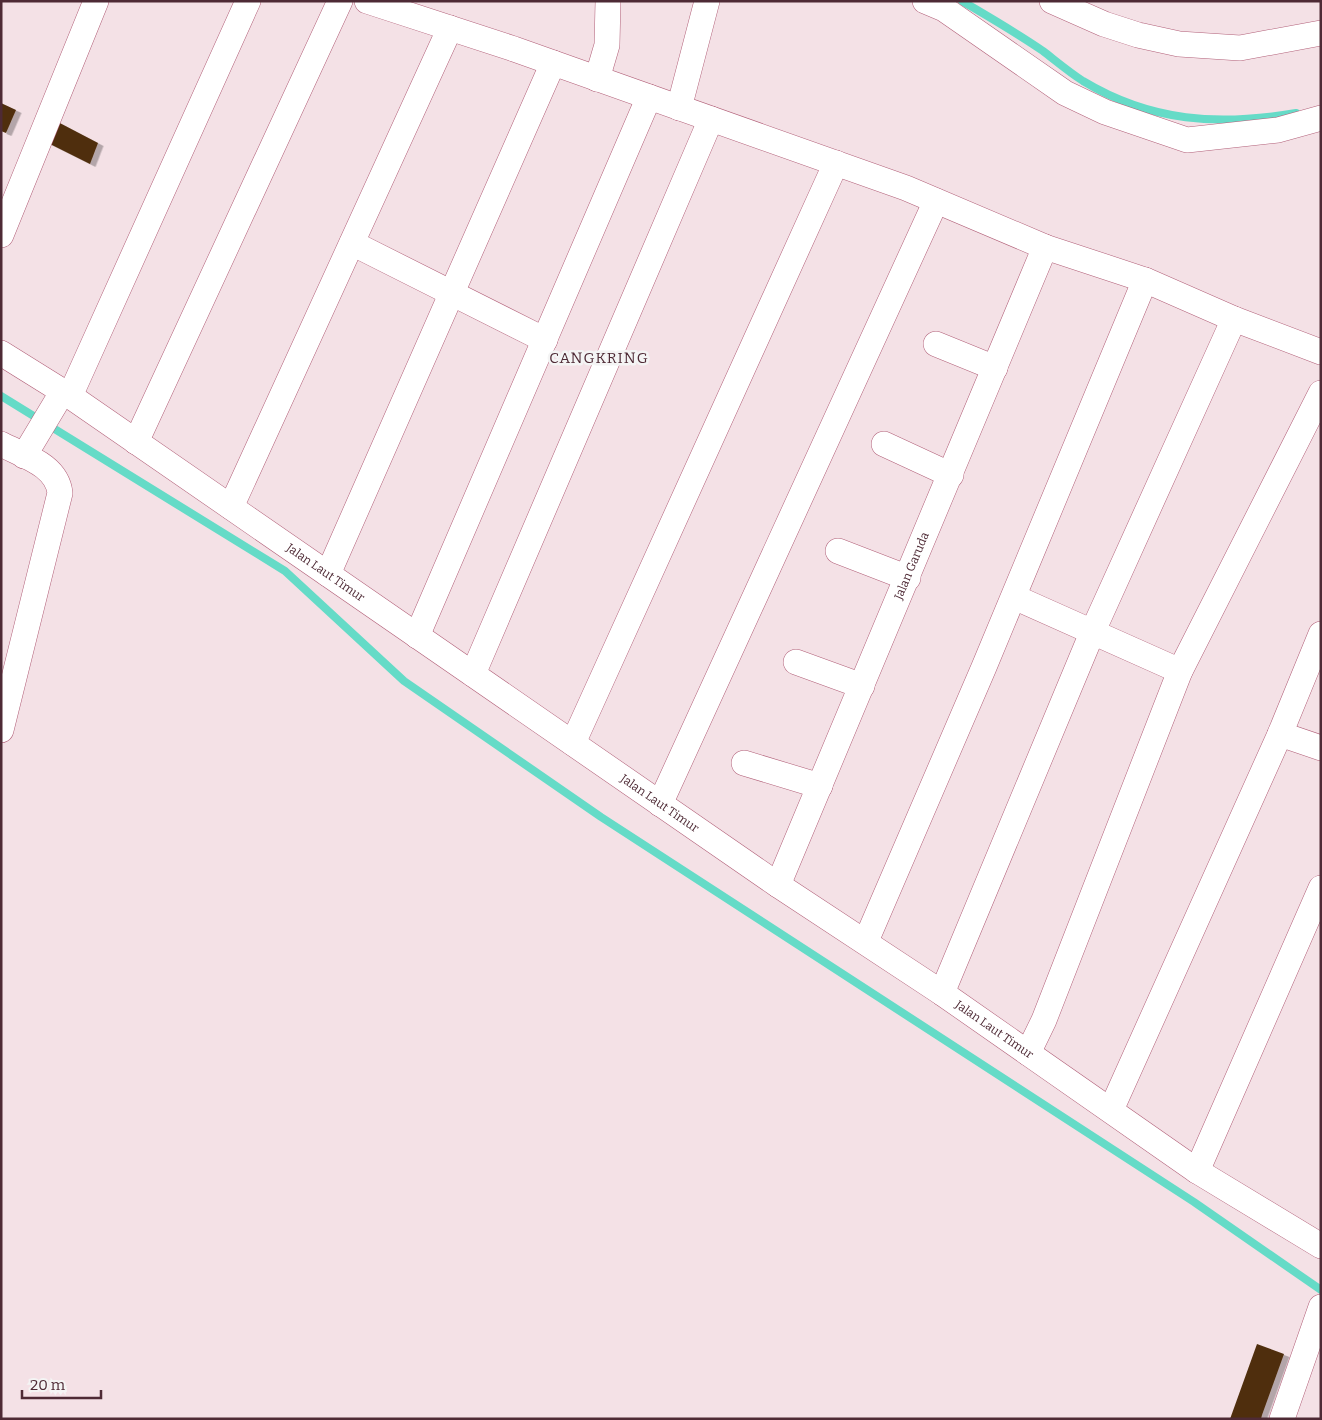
<svg xmlns="http://www.w3.org/2000/svg" width="1322" height="1420" font-family="Bitter,serif">
<defs>
<filter id="shadow"><feDropShadow dx="5.5" dy="3" stdDeviation="0" flood-color="#0004"/></filter>
</defs>
<rect width="100%" height="100%" fill="#f4e1e6"/>
<g fill="none" stroke-linecap="round" stroke-linejoin="round">
<g stroke="#65dbc7" stroke-width="8">
<path d="M962,1c27,16 55,32 81,50 13,10 26,21 40,30 68,41 135,45 213,32"/>
<path d="M1,396l284,175 119,110 197,136 593,385 127,88"/>
</g>
</g>
<g fill="#502f0e" filter="url(#shadow)">
<path d="M1,103l15,7 -10,23 -5,-2z"/>
<path d="M54,120l44,23 -8,21 -46,-23z"/>
<path d="M1257,1344l27,10 -22,61 -1,4h-31z"/>
</g>
<g fill="none" stroke-linecap="round" stroke-linejoin="round">
<defs>
<g id="minor">
<path d="M367,1l147,48 392,139 139,59 100,33 89,39 87,33"/>
<path d="M925,1l19,8 121,84 40,19 82,28 91,-10 43,-12"/>
<path d="M1052,1l52,23 34,11 41,9 61,4 81,-15"/>
<path d="M597,79l10,-34 1,-44"/>
<path d="M679,108l28,-107"/>
<path d="M1,235l95,-234"/>
<path d="M352,243l193,97"/>
<path d="M936,344l59,24"/>
<path id="s1" d="M1,353l69,43 708,489 164,108 255,178 124,75"/>
<path d="M70,396l178,-395"/>
<path d="M136,442l204,-441"/>
<path d="M1,444c23,12 56,21 59,49l-59,237"/>
<path d="M884,444l67,31"/>
<path d="M24,456l39,-65"/>
<path d="M231,507l219,-479"/>
<path d="M838,551l70,27"/>
<path d="M328,574l225,-511"/>
<path d="M1014,597l166,74"/>
<path d="M417,636l232,-539"/>
<path d="M796,662l66,24"/>
<path d="M473,674l238,-555"/>
<path d="M1280,734l41,14"/>
<path d="M573,743l263,-580"/>
<path d="M744,763l76,23"/>
<path d="M660,804l276,-603"/>
<path id="s2" d="M778,885l267,-638"/>
<path d="M866,941l118,-274 161,-387"/>
<path d="M942,993l150,-360 142,-314"/>
<path d="M1028,1053l16,-33 136,-349 141,-278"/>
<path d="M1111,1110l169,-376 41,-100"/>
<path d="M1197,1171l124,-283"/>
<path d="M1282,1419l39,-112"/>
</g>
</defs>
<use href="#minor" stroke="#b26079" stroke-width="26"/>
<use href="#minor" stroke="#fff" stroke-width="25"/>
</g>
<g text-anchor="middle" stroke-width="5" stroke-linejoin="round" paint-order="stroke">
<g font-size="12" fill="#4e2a35" stroke="#f4f4f4">
<text dy="4" stroke="none"><textPath href="#s2" startOffset="346">Jalan Garuda</textPath></text>
<text dy="4" stroke="none"><textPath href="#s1" startOffset="392">Jalan Laut Timur</textPath></text>
<text dy="4" stroke="none"><textPath href="#s1" startOffset="798">Jalan Laut Timur</textPath></text>
<text dy="4" stroke="none"><textPath href="#s1" startOffset="1202">Jalan Laut Timur</textPath></text>
</g>
<g font-size="15" letter-spacing="1" fill="#4e2a35" stroke="#f4f4f4">
<text x="599" y="363">CANGKRING</text>
</g>
</g>
<rect width="1322" height="1420" fill="none" stroke="#4e2a35" stroke-width="5"/>
<path d="M22 1390v8h79v-8" fill="none" stroke="#4e2a35" stroke-width="2.5"/>
<text x="30" y="1390" font-size="15" fill="#4e2a35" stroke="#f4f4f4" stroke-width="4" paint-order="stroke">20 m</text>
</svg>
